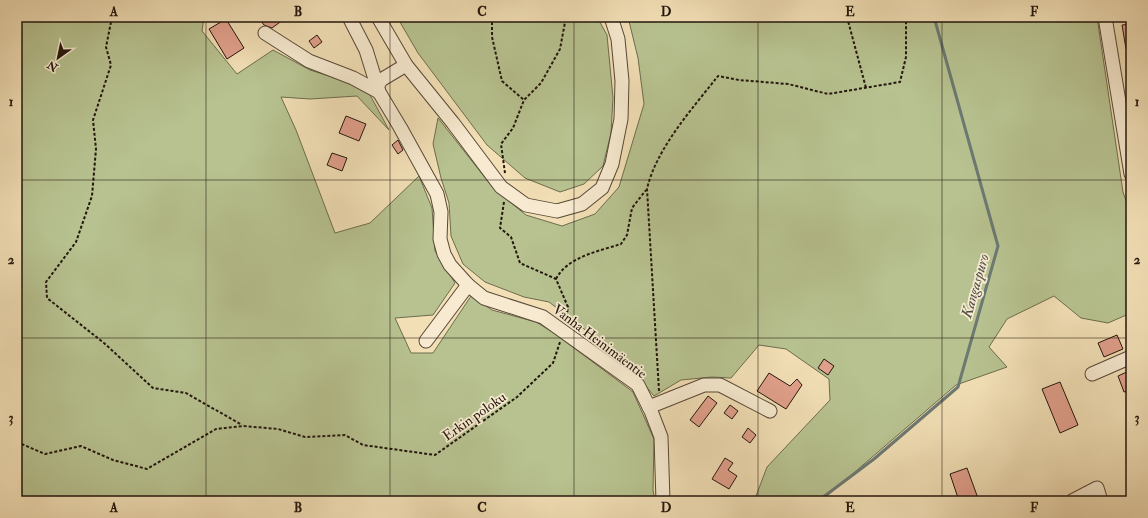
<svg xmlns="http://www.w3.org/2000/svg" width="1148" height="518" font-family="'IM FELL Double Pica',serif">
<rect width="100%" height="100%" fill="#f2dfb6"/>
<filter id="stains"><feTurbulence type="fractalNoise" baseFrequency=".005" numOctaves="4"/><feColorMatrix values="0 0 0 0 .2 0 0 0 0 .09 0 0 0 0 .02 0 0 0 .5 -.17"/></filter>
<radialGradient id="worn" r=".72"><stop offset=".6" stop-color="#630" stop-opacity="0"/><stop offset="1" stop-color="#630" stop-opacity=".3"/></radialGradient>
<g fill="#b7c290" stroke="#6d6c4e">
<path d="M17,17h187l-2,14 35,43 36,-24 37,20 32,10 28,15 19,35 -32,-34 -47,3 -29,-2 15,33 39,103 35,-10 49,-47 13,32 3,43 20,32 -22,32 -38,3 16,35h22l38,-57 21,14 44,12 18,11 79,59 21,47 -1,51 2,11h-638z"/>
<path d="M397,17h200l10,18 6,63 -2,35 -8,33 -19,18 -24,8 -35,-14 -38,-33 -69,-92z"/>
<path d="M628,17h469l26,175 8,23v98l-23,10 -27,-5 -27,-22 -47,23 -18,28 18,20 -51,18 -135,116h-70l5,-5 11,-29 63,-67 -1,-21 -43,-30 -27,-4 -28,33 -19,-1 -31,3 -27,16 -31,-37 -74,-57 -25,-5 -39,-15 -22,-18 -12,-28 -2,-33 -8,-25 -8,-34 5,-26 56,71 32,26 36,11 33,-12 24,-27 25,-83 -6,-46z"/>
</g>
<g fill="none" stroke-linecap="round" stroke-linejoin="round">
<path stroke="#6c7972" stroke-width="3" d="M818,501l56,-42 84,-72 40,-141 -64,-229"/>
</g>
<g fill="#e1a08c" stroke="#23160c">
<path d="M258,17h29l-15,11 -8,-3z"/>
<path d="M226,19l18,29 -17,11 -18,-30z"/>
<path d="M1131,24v25h-5l-4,-24z"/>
<path d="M317,35l5,7 -8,6 -5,-7z"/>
<path d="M346,116l20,8 -7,17 -20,-8z"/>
<path d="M398,140l5,10 -5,4 -6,-9z"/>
<path d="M332,153l15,5 -5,13 -15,-6z"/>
<path d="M1117,335l6,14 -19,8 -6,-14z"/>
<path d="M824,359l10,7 -6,9 -10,-7z"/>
<path d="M1131,370v20l-7,2 -6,-16z"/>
<path d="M769,373l21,13 7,-7 5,6 -16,24 -29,-18z"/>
<path d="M1060,382l18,43 -18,8 -18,-44z"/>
<path d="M708,396l9,7 -18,24 -9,-7z"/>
<path d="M730,405l8,6 -6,8 -8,-6z"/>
<path d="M748,428l8,7 -6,8 -8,-6z"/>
<path d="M725,458l8,5 -5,7 9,6 -8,13 -17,-10z"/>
<path d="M967,468l12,33h-20l-9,-27z"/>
</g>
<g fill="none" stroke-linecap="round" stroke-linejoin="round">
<defs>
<g id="minor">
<path d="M349,17l17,33 13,42 21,35 37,67 4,18 -1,27 4,15 6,11 18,20 16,13 59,19 95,68 13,26 10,26 2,64"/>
<path d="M378,17l28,48 47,58 48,64 25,18 31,6 25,-7 20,-16 10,-24 9,-45 1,-38 -4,-42 -7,-22"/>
<path d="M1105,17l26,157"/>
<path d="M265,33l44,28 44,17 26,14"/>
<path d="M377,87l4,-7 25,-15"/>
<path d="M426,341l42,-56"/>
<path d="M1092,374l39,-17"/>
<path d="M649,407l55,-22h16l50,26"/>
<path d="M1072,501l25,-13 4,13"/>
</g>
</defs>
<use href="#minor" stroke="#574836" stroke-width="15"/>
<g stroke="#23160c" stroke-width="2" stroke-dasharray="3 2" stroke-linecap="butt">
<path d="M112,17l-6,30 5,18 -18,55 3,29 -4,47 -16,46 -30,40 1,16 57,45 49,45 33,5 56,32"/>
<path d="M492,17v20l10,44 22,19"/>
<path d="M847,17l19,71"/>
<path d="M505,173l-4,-29 12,-16 11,-28 17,-17 19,-34 6,-32"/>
<path d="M504,202l-4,26 11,9 9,26 36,16 12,28 -2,12"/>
<path d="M556,279c11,-22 43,-28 65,-35l6,-9 5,-27 14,-18"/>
<path d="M659,391l-12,-202c9,-40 45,-80 71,-113l21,4 49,4 40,10 72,-12 6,-25v-40"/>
<path d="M17,442l28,12 36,-8 32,14 34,9 69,-40 27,-3 35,3 27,8 40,-2 18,10 72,10 82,-58 36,-34 7,-21"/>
</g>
<use href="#minor" stroke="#f7ead0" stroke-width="13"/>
</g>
<path fill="none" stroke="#23160c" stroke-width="1" stroke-opacity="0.55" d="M206,17v484M390,17v484M574,17v484M758,17v484M942,17v484M17,180h1114M17,338h1114"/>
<g text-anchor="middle" stroke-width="3.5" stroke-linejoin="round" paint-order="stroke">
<g font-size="14" fill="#23160c" stroke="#f7ead0">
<text transform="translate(600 341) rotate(37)" y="5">Vanha Heinimäentie</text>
<text transform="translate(474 416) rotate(-35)" y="5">Erkin poloku</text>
</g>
<g font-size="15" font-style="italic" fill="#4e5048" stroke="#f7ead0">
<text transform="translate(975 286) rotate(-74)" y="5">Kangaspuro</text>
</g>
</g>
<rect width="1148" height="518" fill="none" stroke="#f2dfb6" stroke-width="44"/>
<g transform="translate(58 58) rotate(213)" stroke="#f7ead0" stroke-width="3" paint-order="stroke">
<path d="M0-3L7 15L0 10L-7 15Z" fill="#23160c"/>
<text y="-6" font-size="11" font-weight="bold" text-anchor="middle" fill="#23160c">N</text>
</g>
<rect x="22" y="22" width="1104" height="474" fill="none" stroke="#23160c" stroke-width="1.5"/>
<g font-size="13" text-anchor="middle" font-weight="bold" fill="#23160c">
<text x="114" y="16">A</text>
<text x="298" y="16">B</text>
<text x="482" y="16">C</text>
<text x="666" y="16">D</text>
<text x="850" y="16">E</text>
<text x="1034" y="16">F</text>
<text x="11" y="106">1</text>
<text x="1137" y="106">1</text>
<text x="11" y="264">2</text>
<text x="1137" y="264">2</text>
<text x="11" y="422">3</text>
<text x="1137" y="422">3</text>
<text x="114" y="512">A</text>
<text x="298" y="512">B</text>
<text x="482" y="512">C</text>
<text x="666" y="512">D</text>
<text x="850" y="512">E</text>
<text x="1034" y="512">F</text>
</g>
<rect width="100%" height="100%" filter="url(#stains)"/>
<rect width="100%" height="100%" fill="url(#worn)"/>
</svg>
